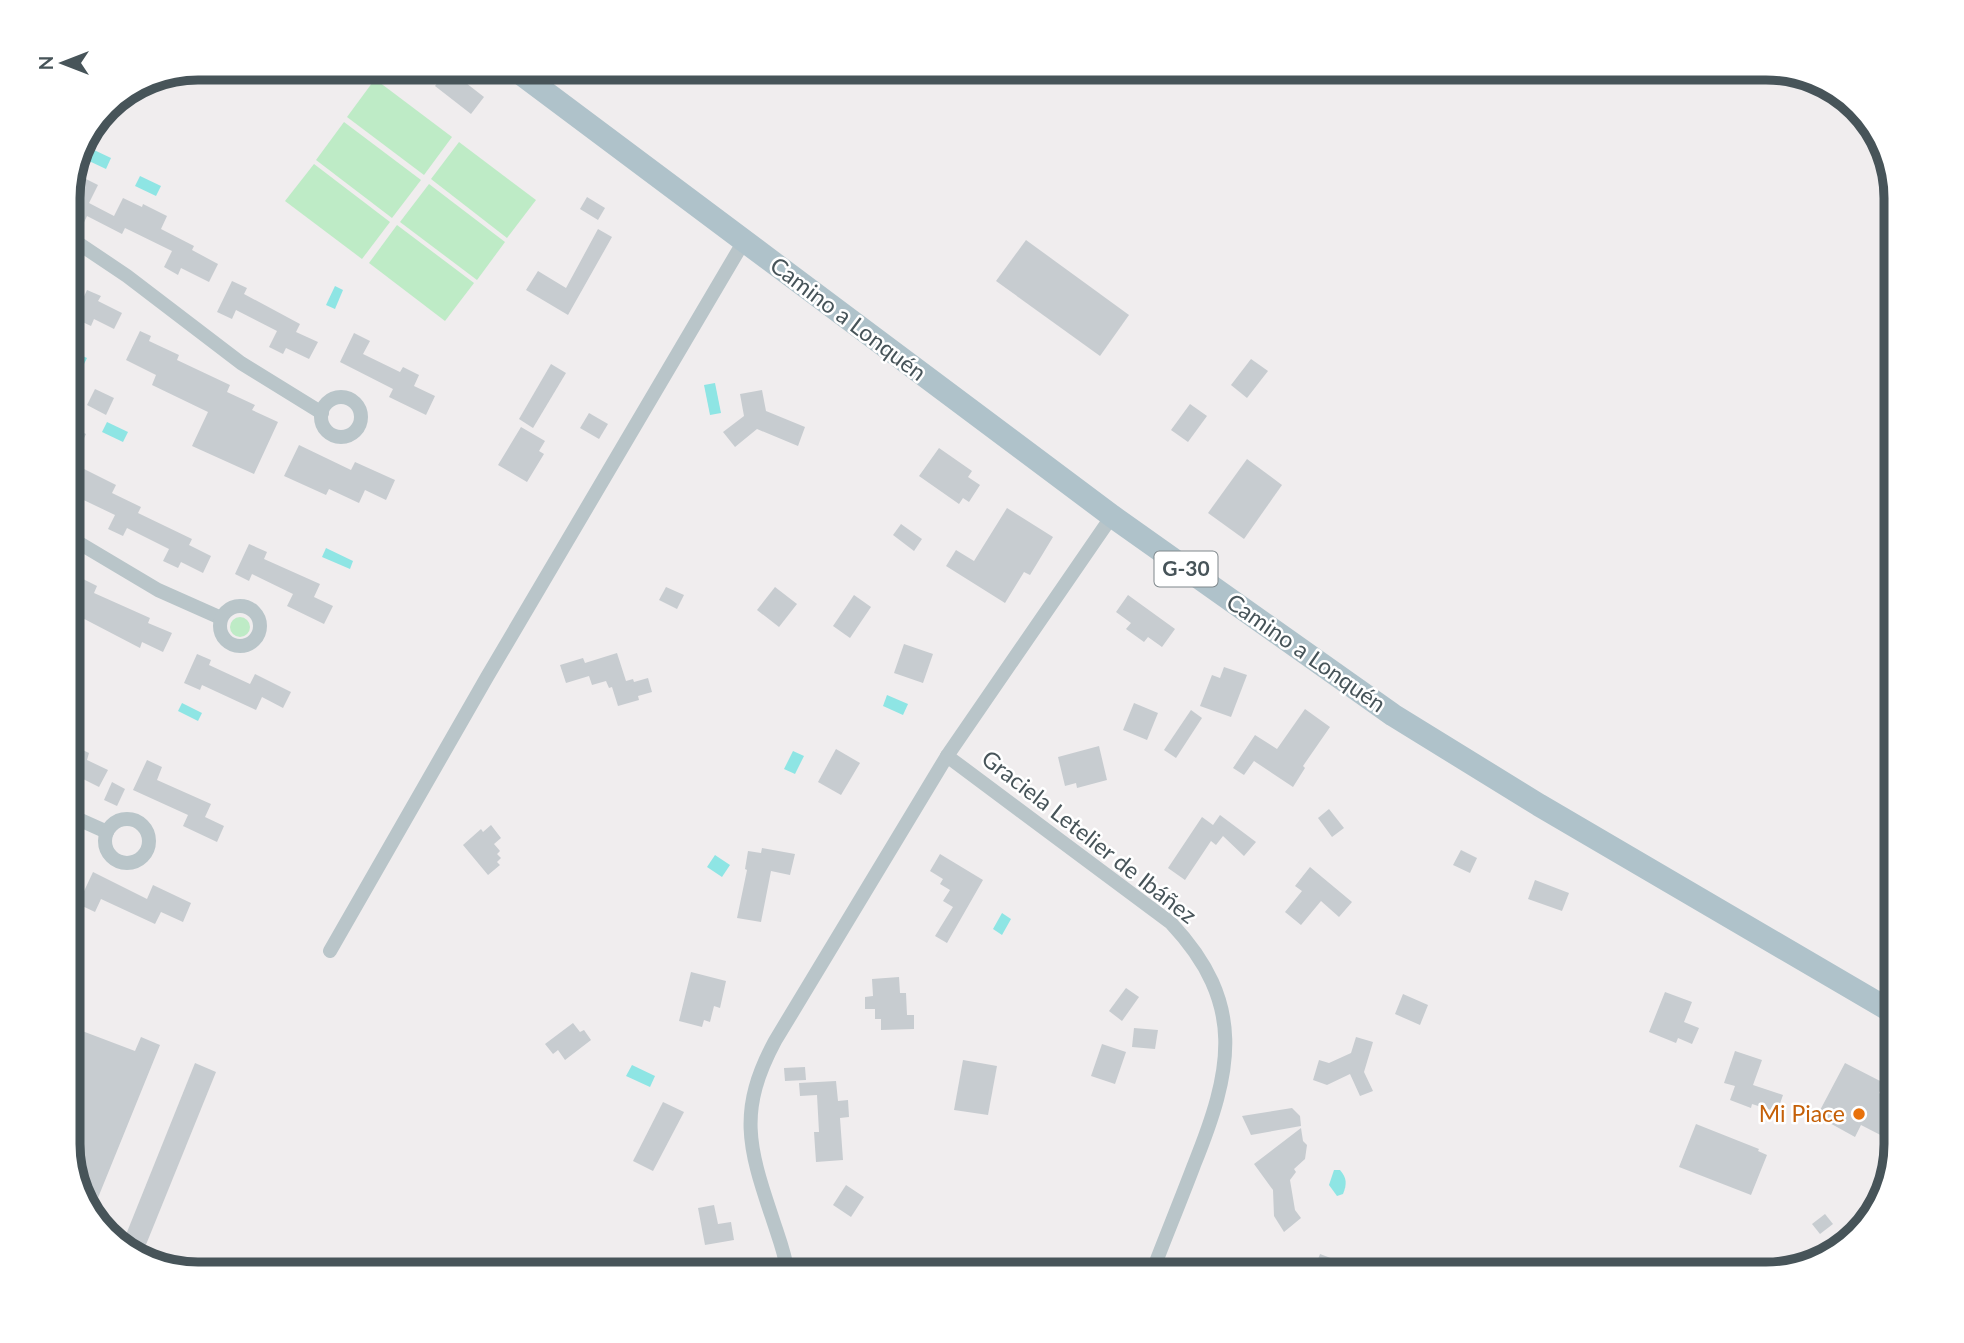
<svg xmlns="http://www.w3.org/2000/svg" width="1964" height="1343" font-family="Lato,sans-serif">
<rect width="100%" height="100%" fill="#f0edee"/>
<g fill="#beebc6">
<path d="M375,79l77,58 -28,38 -77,-58z"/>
<path d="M344,122l77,58 -29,38 -76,-58z"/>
<path d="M459,142l77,58 -29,38 -76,-59z"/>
<path d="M314,164l76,58 -28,37 -77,-58z"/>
<path d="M429,184l76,58 -28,38 -77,-58z"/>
<path d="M397,225l77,58 -29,38 -76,-58z"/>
<path d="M69,254l15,10 -15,32z"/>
<circle cx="240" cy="627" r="10"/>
</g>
<g fill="#8ee5e4">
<path d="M94,150l17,8 -5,11 -17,-8z"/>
<path d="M140,176l21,10 -5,10 -21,-10z"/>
<path d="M335,286l8,4 -8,19 -9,-4z"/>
<path d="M76,353l11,5 -10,20 -8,-4z"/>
<path d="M715,383l6,30 -11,2 -6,-30z"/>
<path d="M107,422l21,10 -5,10 -21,-10z"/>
<path d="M326,548l27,13 -3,8 -28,-12z"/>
<path d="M887,695l21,9 -5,11 -20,-9z"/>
<path d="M182,703l20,10 -4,8 -20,-10z"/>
<path d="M793,751l11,5 -9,18 -11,-5z"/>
<path d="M715,855l15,10 -8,12 -15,-10z"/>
<path d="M1002,913l9,6 -9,16 -9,-6z"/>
<path d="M632,1065l23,11 -5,11 -24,-11z"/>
<path d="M1334,1170h6c7,8 7,14 3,24l-6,2 -8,-11z"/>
</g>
<g fill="#c7ccd0">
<path d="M448,69l36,28 -13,17 -36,-28z"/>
<path d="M76,174l22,11 -9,18 25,13 9,-18 19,9 1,-3 24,12 -6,13 33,17 -2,4 26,14 -9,18 -28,-14 -3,7 -14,-8 8,-16 -47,-23 -3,6 -35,-18 -5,11 -12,-7 10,-21 -11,-6z"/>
<path d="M587,197l18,11 -7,12 -18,-11z"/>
<path d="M598,229l14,8 -44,78 -42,-25 12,-19 28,17z"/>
<path d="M1026,240l103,75 -29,41 -104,-75z"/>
<path d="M232,281l15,7 -3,6 56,30 -4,8 22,10 -9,17 -23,-11 -3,6 -14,-7 8,-16 -41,-21 -4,9 -15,-7z"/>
<path d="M87,290l14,6 -3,5 24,12 -8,16 -20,-10 -3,7 -17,-8z"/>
<path d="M140,331l11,5 -2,5 30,14 -2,5 53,25 -3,7 28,13 -3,5 26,12 -24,52 -62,-28 16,-34 -56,-27 4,-10 -30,-15z"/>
<path d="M354,333l16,8 -7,13 37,18 3,-5 16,8 -5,11 21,10 -9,19 -37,-18 4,-8 -53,-27z"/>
<path d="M1251,359l17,12 -21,27 -16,-13z"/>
<path d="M551,364l15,9 -33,55 -14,-9z"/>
<path d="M95,389l19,9 -8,17 -19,-10z"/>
<path d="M762,390l4,21 39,16 -7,19 -41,-17 -22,18 -12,-15 21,-16 -4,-22z"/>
<path d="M1190,404l17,12 -19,26 -17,-12z"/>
<path d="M589,413l19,11 -9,15 -19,-11z"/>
<path d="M69,426l17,8 -14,29 44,22 -4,8 29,14 -3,6 54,26 -3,6 22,11 -8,17 -22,-11 -3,6 -15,-7 6,-12 -42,-21 -4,8 -15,-7 7,-14 -46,-22z"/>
<path d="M521,427l24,14 -6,10 5,3 -17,28 -29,-17z"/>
<path d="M299,445l52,25 4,-8 40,18 -9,20 -21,-10 -6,13 -30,-14 -3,6 -42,-19z"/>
<path d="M939,448l33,23 -4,6 12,8 -11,17 -6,-4 -4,6 -40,-28z"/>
<path d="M1247,459l35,26 -38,54 -36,-26z"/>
<path d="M1007,508l46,29 -23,38 -6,-3 -19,31 -59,-37 10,-16 18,11z"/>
<path d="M901,524l21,15 -8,12 -21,-16z"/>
<path d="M249,544l18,8 -3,7 56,25 -6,13 19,9 -9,18 -37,-18 6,-12 -41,-20 -3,7 -14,-7z"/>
<path d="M81,578l16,8 -3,7 56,25 -2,5 24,10 -9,19 -21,-10 -2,6 -71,-37v-7z"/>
<path d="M666,587l18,8 -7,14 -18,-9z"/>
<path d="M775,587l22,17 -18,23 -22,-17z"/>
<path d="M854,595l17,12 -21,31 -17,-12z"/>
<path d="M1128,595l47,34 -13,18 -14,-10 -4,5 -18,-13 5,-6 -15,-11z"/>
<path d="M904,644l29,10 -10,29 -29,-10z"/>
<path d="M617,653l9,28 7,-2 1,3 14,-4 4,14 -14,4 1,4 -21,6 -6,-19 -3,1 -3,-7 -14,4 -3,-9 -23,7 -6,-18 23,-7 2,5z"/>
<path d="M197,654l14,6 -2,5 41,19 5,-10 36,18 -8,16 -21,-11 -6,13 -54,-25 -2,5 -16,-7z"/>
<path d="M1224,667l23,8 -16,42 -31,-11 12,-31 8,3z"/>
<path d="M1134,703l24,10 -11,27 -24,-10z"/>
<path d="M1305,709l25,18 -27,39 2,2 -12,19 -39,-26 -10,14 -11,-7 22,-33 22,14z"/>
<path d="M1191,710l11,8 -26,40 -12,-8z"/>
<path d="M72,745l17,8 -2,7 21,10 -9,17 -30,-15v-20z"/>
<path d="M1099,746l8,34 -30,8 -1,-5 -11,3 -7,-29z"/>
<path d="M836,749l24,14 -19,32 -23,-13z"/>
<path d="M147,760l15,7 -5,13 54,24 -6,13 19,9 -7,16 -34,-16 5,-11 -55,-25z"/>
<path d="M112,782l13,7 -8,17 -13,-6z"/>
<path d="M1329,809l15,19 -12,9 -14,-19z"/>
<path d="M1220,815l36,27 -12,14 -21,-20 -7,9 -5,-4 -26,39 -17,-12 34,-51 11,8z"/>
<path d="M491,825l10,13 -7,6 6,7 -3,3 4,4 -4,4 3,3 -12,10 -25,-30 18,-16 2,3z"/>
<path d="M762,848l33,6 -5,21 -19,-4 -10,51 -24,-4 10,-48 -2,-1 3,-18 13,2z"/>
<path d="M1461,850l16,8 -7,15 -17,-8z"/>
<path d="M940,854l43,26 -36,63 -12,-7 18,-29 -10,-6 7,-11 -10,-6 3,-5 -13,-8z"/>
<path d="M1310,867l42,35 -13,15 -18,-16 -20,24 -16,-13 17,-21 -7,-5z"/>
<path d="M93,872l54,27 6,-14 38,18 -8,19 -22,-10 -6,12 -54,-25 -6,13 -17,-8z"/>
<path d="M1535,880l34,13 -7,18 -34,-12z"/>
<path d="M691,972l35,9 -6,27 -6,-2 -4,16 -6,-2 -2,7 -23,-6z"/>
<path d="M899,977l1,16h6l1,22h7v14l-33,1v-11h-6v-10h-10v-12l8,-1 -1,-17z"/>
<path d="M1126,988l13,9 -17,24 -13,-10z"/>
<path d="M1665,992l27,10 -8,20 15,6 -7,16 -14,-6 -2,5 -27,-11z"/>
<path d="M1403,994l25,11 -8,20 -25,-11z"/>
<path d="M573,1023l7,9 4,-2 7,10 -26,20 -7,-10 -5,4 -8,-10z"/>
<path d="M69,1026l66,25 6,-14 19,8 -69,170 -5,-6 -17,-57z"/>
<path d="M1134,1028l24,2 -3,19 -23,-2z"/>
<path d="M1356,1037l17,5 -9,30 9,19 -13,5 -10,-22 -23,11 -14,-5 6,-20 10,3 22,-10z"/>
<path d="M1102,1044l24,8 -11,32 -24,-8z"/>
<path d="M1735,1051l27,9 -9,25 30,10 -6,17 -25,-8 -1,4 -21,-8 5,-14 -11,-3z"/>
<path d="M963,1060l34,6 -9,49 -34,-5z"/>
<path d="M195,1063l21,9 -75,185 -15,-4 -5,-6z"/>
<path d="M1845,1063l39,20 -5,10 17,9v41l-35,-18 -6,12 -38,-21z"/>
<path d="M805,1067l1,13 -21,1 -1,-13z"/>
<path d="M836,1081l2,20 10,-1 1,17 -9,1 3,42 -27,2 -2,-30h5l-2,-37 -17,1 -1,-13z"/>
<path d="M663,1102l21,10 -31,59 -20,-10z"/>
<path d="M1292,1108l8,8 1,10 -50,9 -9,-19z"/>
<path d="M1696,1124l63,25 -1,2 9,4 -16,40 -72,-28z"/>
<path d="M1301,1128l2,13 4,4 -2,14 -11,10 2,3 -6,8 5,30 6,8 -17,14 -10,-16 -1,-26 -19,-26z"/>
<path d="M846,1185l18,12 -13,20 -18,-12z"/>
<path d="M714,1205l4,19 13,-2 3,18 -29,5 -7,-37z"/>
<path d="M1825,1214l8,10 -13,10 -8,-10z"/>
<path d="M1320,1254l21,8 -5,13h-16l-7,-3z"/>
</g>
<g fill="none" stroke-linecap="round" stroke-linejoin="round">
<g stroke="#b9c5c9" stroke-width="14">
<path d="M69,237l58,39 114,87 81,50"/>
<circle cx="341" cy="417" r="20"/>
<path d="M69,537l89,53 63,28"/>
<circle cx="240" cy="626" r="20"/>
<path d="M947,756l224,167c76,81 61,148 23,242 -14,37 -29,73 -43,110"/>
<path d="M69,815l38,17"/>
<circle cx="127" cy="841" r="22"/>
<path d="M330,951l157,-274 257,-436"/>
<path d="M788,1275c-2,-20 -10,-39 -16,-58 -24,-71 -34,-107 3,-176l172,-285 165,-240"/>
</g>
<path stroke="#afc2ca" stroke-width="23" d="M513,68l599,448 281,199 146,90 357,209"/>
</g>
<circle fill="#e8710a" stroke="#fff" stroke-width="2.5" cx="1859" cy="1114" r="7"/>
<g text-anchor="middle" stroke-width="5" stroke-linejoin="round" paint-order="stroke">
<rect fill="#fff" stroke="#7e878b" stroke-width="2" x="1154.5" y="551.5" width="63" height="35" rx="5"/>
<g font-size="21" font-weight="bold" fill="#475459">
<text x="1186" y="576">G-30</text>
</g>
<g font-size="23" fill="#475459" stroke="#fff">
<text transform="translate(848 319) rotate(37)" y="8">Camino a Lonquén</text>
<text transform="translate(1306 653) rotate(35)" y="8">Camino a Lonquén</text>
<text transform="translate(1089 837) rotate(38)" y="8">Graciela Letelier de Ibáñez</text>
</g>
<g font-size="23" fill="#c56008" stroke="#fff" text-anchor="end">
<text x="1845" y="1122">Mi Piace</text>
</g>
</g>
<path d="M0 0H1964V1343H0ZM198 80H1766A118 118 0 0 1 1884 198V1144A118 118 0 0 1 1766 1262H198A118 118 0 0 1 80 1144V198A118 118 0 0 1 198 80Z" fill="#fff" fill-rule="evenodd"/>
<path fill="none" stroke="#475459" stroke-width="9" d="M198 80H1766A118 118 0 0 1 1884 198V1144A118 118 0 0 1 1766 1262H198A118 118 0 0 1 80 1144V198A118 118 0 0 1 198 80Z"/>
<g transform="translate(63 63) rotate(270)" stroke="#ffffff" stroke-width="5" paint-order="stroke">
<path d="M0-5L12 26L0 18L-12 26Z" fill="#475459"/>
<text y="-10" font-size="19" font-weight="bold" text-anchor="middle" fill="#475459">N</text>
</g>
</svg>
